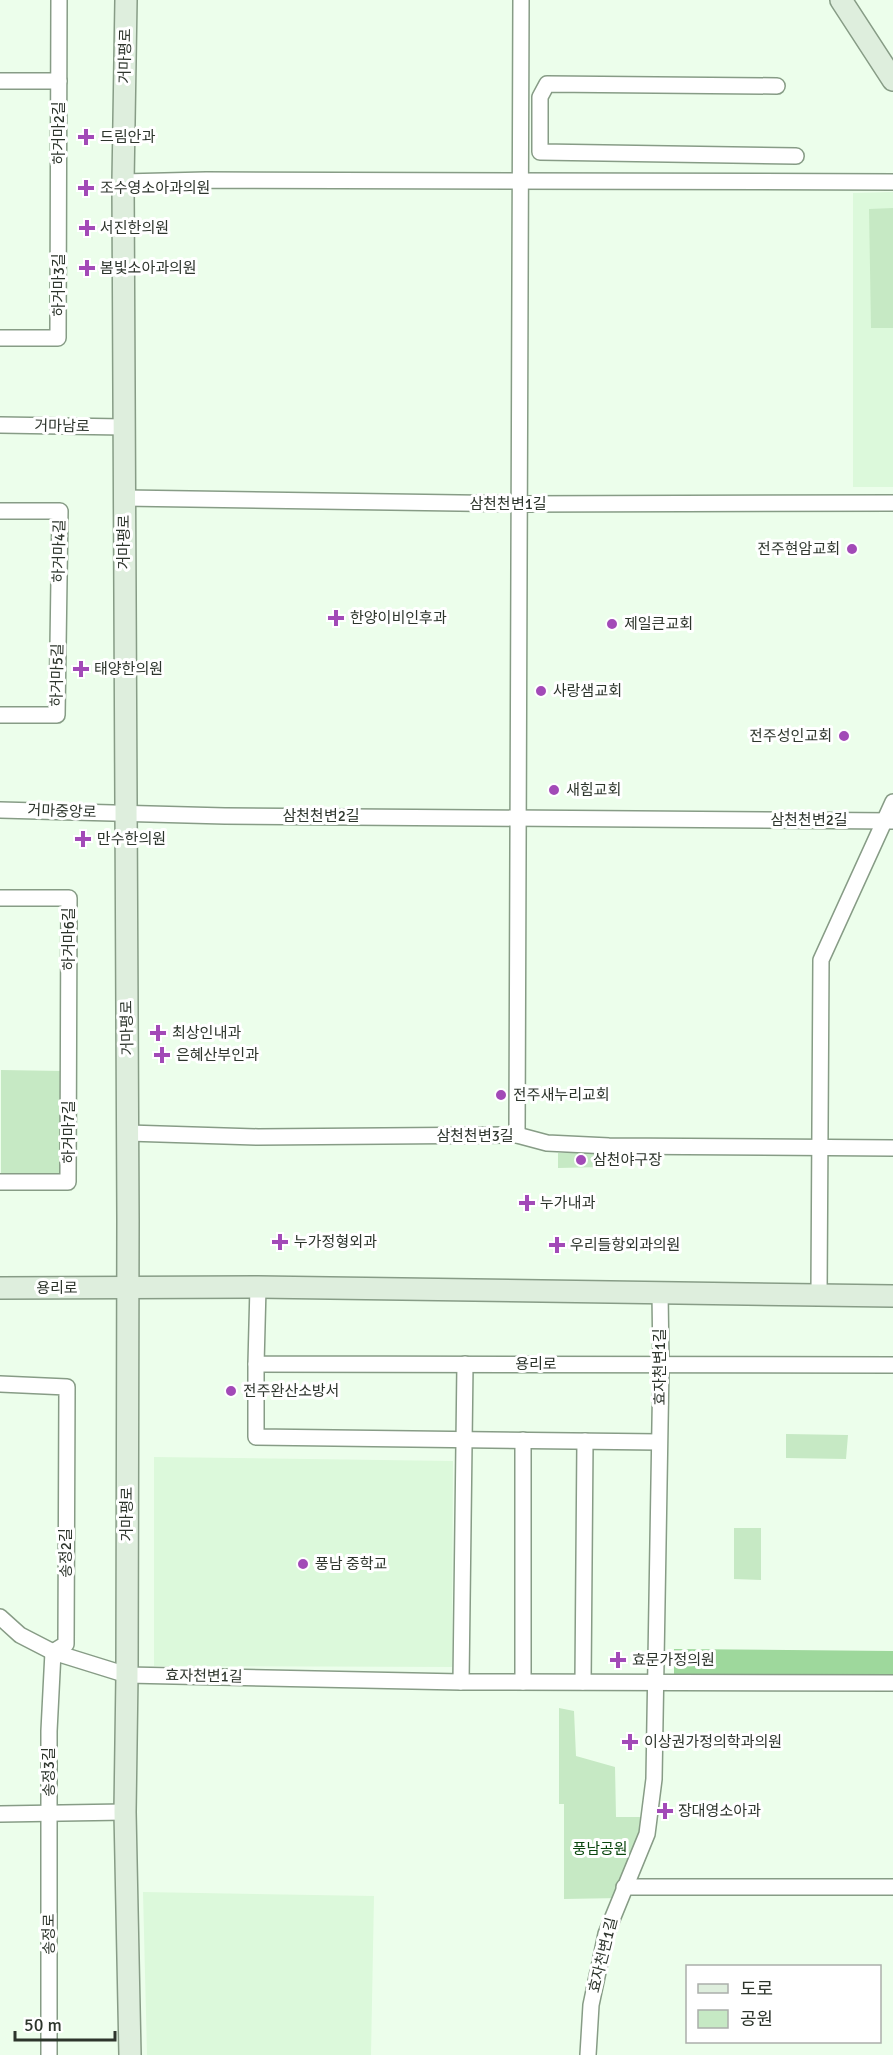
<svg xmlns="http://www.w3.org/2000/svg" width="893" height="2055" font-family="Signika,'Noto Sans KR',sans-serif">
<rect width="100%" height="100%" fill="#ecfeeb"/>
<g fill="#dcf9db">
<path d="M893,192v295h-40v-294z"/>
<path d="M154,1457l299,4 -1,206 -298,-1z"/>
<path d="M143,1892l231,4 -3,159h-224z"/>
</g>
<g fill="#c6e9c4">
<path d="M893,208v120h-22l-2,-119z"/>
<path d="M1,1070l63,1 -1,98 -8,9 -48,-1 -6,-4z"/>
<path d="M603,1152l1,15 -46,1v-15z"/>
<path d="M786,1434l62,1 -2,24 -60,-1z"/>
<path d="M734,1528h27v52l-27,-1z"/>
<path d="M559,1708l15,3 2,45 39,11 1,50h33l-29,81 -56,1v-95h-5z"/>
</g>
<path fill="#9ed89c" d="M674,1649l219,2v24l-219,-1z"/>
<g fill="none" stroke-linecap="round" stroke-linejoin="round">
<defs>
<g id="street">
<path d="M0,81h59"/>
<path d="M777,86l-230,-2 -7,13v55l256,4"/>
<path d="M123,182l83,-2 687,2"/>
<path d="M0,338h58l1,-338"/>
<path d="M0,425l124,2"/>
<path d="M124,498l396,6 373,-1"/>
<path d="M0,511h60l-3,204h-57"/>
<path d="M0,810l225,6 668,5"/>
<path d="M0,898h69l-1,284h-68"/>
<path d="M128,1133l130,4 259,-2 30,8 62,3 284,2"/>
<path d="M517,1135l4,-1135"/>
<path d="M258,1287l-2,77 637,1"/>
<path d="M819,1293l2,-333 72,-158"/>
<path d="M256,1364v73l403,5"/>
<path d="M0,1384l67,3 -1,257 -13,8 -4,79v324"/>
<path d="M0,1617l20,18 33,17 74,23 334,7 432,1"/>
<path d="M461,1682l4,-318"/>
<path d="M523,1682v-242"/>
<path d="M583,1682l2,-241"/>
<path d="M0,1814l125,-2"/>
<path d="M624,1887h269"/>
<path d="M588,2055l3,-50 15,-71 41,-100 7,-55 7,-414 -1,-73"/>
</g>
<g id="secondary">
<path d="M126,0l-3,182 5,1038 -1,455 -2,137 5,243"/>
<path d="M841,0l52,80"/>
<path d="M0,1288l258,-1 635,9"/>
</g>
</defs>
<use href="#street" stroke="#879c86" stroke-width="18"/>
<use href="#secondary" stroke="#879c86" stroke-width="24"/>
<use href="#street" stroke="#fff" stroke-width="15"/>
<use href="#secondary" stroke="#deeedd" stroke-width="21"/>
</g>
<g fill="#a24ab7" stroke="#fff" stroke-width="2">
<path d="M83 128h6v6h6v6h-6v6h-6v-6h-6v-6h6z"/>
<path d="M83 179h6v6h6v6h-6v6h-6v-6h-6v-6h6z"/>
<path d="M84 219h6v6h6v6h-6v6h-6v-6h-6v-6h6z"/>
<path d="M84 259h6v6h6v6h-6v6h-6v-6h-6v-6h6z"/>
<circle cx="852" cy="549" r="6"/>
<path d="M333 609h6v6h6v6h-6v6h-6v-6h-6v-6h6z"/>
<circle cx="612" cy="624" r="6"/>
<path d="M78 660h6v6h6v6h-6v6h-6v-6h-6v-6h6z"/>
<circle cx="541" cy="691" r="6"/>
<circle cx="844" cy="736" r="6"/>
<circle cx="554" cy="790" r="6"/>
<path d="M80 830h6v6h6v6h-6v6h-6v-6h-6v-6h6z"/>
<path d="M155 1024h6v6h6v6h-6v6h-6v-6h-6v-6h6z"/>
<path d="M159 1046h6v6h6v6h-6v6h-6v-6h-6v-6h6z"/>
<circle cx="501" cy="1095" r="6"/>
<circle cx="581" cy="1160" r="6"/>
<path d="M524 1194h6v6h6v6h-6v6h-6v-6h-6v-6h6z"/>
<path d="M277 1233h6v6h6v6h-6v6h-6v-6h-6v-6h6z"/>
<path d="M554 1236h6v6h6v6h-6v6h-6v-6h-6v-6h6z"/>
<circle cx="231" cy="1391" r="6"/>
<circle cx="303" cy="1564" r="6"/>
<path d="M615 1651h6v6h6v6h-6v6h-6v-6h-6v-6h6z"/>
<path d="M627 1733h6v6h6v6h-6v6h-6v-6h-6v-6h6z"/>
<path d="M662 1802h6v6h6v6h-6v6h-6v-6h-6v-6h6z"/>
</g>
<g text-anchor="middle" stroke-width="6" stroke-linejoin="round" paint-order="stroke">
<g font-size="15" fill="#2d352c" stroke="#fff">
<text transform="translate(125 56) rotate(-89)" y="5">거마평로</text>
<text transform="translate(59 133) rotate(-90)" y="5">하거마2길</text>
<text transform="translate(59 285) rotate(-90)" y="5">하거마3길</text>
<text transform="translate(62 426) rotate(1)" y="5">거마남로</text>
<text x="508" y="509">삼천천변1길</text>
<text transform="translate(124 542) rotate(-90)" y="5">거마평로</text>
<text transform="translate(59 551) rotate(-89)" y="5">하거마4길</text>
<text transform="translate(57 675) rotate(-89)" y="5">하거마5길</text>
<text transform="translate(62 811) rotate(2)" y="5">거마중앙로</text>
<text x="321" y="821">삼천천변2길</text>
<text x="809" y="825">삼천천변2길</text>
<text transform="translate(69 939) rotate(-90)" y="5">하거마6길</text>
<text transform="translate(127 1028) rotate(-91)" y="5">거마평로</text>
<text transform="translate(69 1132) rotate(-90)" y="5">하거마7길</text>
<text x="475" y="1141">삼천천변3길</text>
<text x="57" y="1293">용리로</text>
<text x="536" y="1369">용리로</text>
<text transform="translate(660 1367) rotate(-90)" y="5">효자천변1길</text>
<text transform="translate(127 1514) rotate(-90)" y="5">거마평로</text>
<text transform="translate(66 1553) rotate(-90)" y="5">송정2길</text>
<text transform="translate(204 1676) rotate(1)" y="5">효자천변1길</text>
<text transform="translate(49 1772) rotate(-90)" y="5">송정3길</text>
<text transform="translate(49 1934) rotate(-90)" y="5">송정로</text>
<text transform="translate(603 1955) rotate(-76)" y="5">효자천변1길</text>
</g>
<g font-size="15" fill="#2d352c" stroke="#fff" text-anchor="start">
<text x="100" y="142">드림안과</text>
<text x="100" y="193">조수영소아과의원</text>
<text x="100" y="233">서진한의원</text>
<text x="100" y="273">봄빛소아과의원</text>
<text x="840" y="554" text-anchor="end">전주현암교회</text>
<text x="350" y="623">한양이비인후과</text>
<text x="624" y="629">제일큰교회</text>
<text x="94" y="674">태양한의원</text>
<text x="553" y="696">사랑샘교회</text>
<text x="832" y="741" text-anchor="end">전주성인교회</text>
<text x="566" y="795">새힘교회</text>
<text x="97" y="844">만수한의원</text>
<text x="172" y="1038">최상인내과</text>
<text x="176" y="1060">은혜산부인과</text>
<text x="513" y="1100">전주새누리교회</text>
<text x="593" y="1165">삼천야구장</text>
<text x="540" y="1208">누가내과</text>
<text x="294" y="1247">누가정형외과</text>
<text x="570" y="1250">우리들항외과의원</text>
<text x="243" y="1396">전주완산소방서</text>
<text x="315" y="1569">풍남 중학교</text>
<text x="632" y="1665">효문가정의원</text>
<text x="644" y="1747">이상권가정의학과의원</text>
<text x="678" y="1816">장대영소아과</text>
</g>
<g font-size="15" fill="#0a470e" stroke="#fff">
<text x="600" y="1854">풍남공원</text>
</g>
</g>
<rect x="686" y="1965" width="195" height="78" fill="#ffffff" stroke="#abaeab" stroke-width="1.5"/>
<rect x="698" y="1984" width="30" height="9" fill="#deeedd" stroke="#abaeab" stroke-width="1.5"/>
<text x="740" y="1995" font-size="18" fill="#2d352c">도로</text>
<rect x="698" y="2010" width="30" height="18" fill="#c6e9c4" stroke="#abaeab" stroke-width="1.5"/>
<text x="740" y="2025" font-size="18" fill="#2d352c">공원</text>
<path d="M15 2031v9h100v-9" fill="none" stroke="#2d352c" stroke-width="3"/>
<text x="24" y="2031" font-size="18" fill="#2d352c" stroke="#ffffff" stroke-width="4.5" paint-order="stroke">50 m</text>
</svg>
